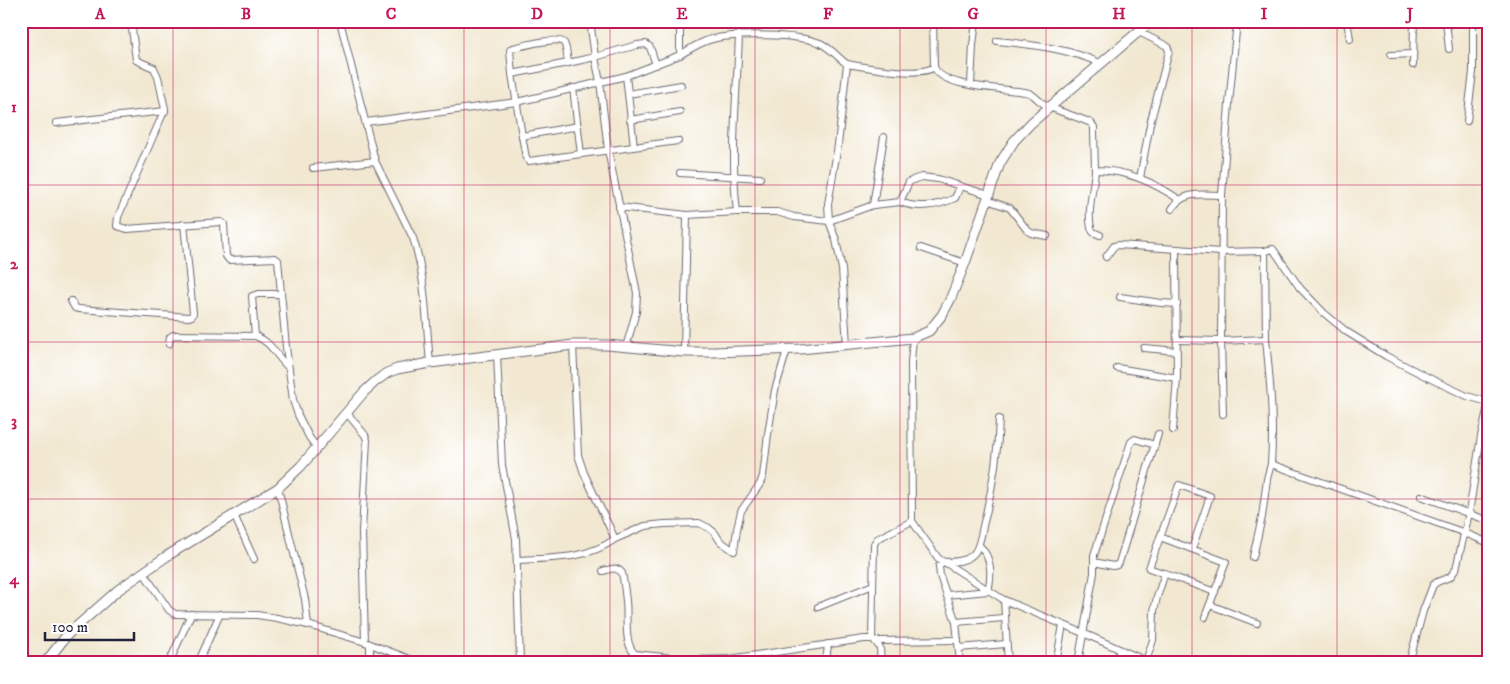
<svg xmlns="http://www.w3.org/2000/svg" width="1510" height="684" font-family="'IM FELL DW Pica',serif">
<rect width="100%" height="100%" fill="#fff"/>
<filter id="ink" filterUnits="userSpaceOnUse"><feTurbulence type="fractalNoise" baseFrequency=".02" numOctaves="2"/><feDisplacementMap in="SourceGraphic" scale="10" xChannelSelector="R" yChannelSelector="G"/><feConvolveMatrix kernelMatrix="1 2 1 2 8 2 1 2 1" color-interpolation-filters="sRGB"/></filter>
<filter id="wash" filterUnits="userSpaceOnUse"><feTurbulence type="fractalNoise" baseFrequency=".0096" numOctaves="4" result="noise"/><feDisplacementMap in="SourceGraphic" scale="20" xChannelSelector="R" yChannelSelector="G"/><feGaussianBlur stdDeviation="1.12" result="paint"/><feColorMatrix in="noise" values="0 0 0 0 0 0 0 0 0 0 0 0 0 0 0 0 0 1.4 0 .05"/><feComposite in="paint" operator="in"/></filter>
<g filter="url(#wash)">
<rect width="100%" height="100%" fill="#f2e8d1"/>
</g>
<g filter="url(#ink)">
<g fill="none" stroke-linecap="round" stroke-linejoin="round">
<defs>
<g id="street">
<path d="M131,21l5,39 18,8 4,9 7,32 -47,108 -1,9 10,3 94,-7 3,2 2,32 3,4 46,-2 3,2 8,87 7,53 5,15 11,22 8,11"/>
<path d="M340,21l35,140 38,77c13,39 13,84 17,125"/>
<path d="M590,21l5,36 42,-12 9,-1 4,3 6,18"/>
<path d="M933,21l1,46c10,23 73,20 95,26 6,2 9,8 15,11 14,8 32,12 47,19l3,4v5l1,38c32,0 58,12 85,30"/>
<path d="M1347,21l3,18"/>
<path d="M1446,21l3,28"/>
<path d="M1139,32l28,14 2,5 -19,73 -10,54"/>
<path d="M997,41c37,4 71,7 105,23"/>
<path d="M680,55c10,-6 20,-13 32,-16 23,-6 85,-5 108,4 11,5 18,15 27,21l-9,81 -10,59 1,17 7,19 6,29 5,76"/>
<path d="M1391,55l22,-1"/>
<path d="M568,63l27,-6 5,25 8,68 29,143 -1,19 -10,35"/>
<path d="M847,64c19,3 73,14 87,3"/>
<path d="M1413,65l1,-44"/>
<path d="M512,74l56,-11c-1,-6 -1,-15 -4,-20 -5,-7 -42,3 -51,5l-3,2 2,24 10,62 4,22 3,3 52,-7 -8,-66"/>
<path d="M626,76l8,70"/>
<path d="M971,85l2,-40 3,-24"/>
<path d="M628,94l53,-9"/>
<path d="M630,120l50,-8"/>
<path d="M1467,121l6,-49v-51"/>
<path d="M366,122l151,-20 109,-26 54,-21v-34"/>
<path d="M56,123l109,-12"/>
<path d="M522,136l56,-10"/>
<path d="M581,154l97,-13"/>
<path d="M313,168l62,-7"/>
<path d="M1095,170c-1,16 -10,49 -2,62l7,3"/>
<path d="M680,173l80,5"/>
<path d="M987,200l23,8 17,22 4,3 16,3"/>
<path d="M900,202c17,7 38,4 55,-4l5,-11"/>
<path d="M873,205l11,-68"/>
<path d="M619,207l68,8 50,-3h40l17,5 35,4 44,-16 27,-3 9,-20 6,-3 7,-2 16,2 51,16"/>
<path d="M1172,209c11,-19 32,-14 50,-14"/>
<path d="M737,212c-7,-58 0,-118 2,-177"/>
<path d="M921,248l44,15"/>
<path d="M1265,251l1,88"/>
<path d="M1106,257l8,-11 4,-1 103,7 44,-1 8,-2 27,39 24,25 23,19 39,24 47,24 34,16 21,6"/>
<path d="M1120,297l41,6 16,1"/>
<path d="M71,301l4,7 4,1 110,8 3,-1 1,-3 -9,-89"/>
<path d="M255,336l-3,-40 6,-2h23"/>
<path d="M913,338l-2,24 1,159 26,37 66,42 79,33 68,30"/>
<path d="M1177,340l44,1 45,-2c4,42 8,83 5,125l194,69 24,10"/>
<path d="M169,344l1,-7 3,-2 82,1c16,5 21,20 33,31"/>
<path d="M1144,348l33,3"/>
<path d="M684,352l3,-137"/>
<path d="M497,354l5,111 14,74 4,124"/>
<path d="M1117,368l60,10 -1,-129"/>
<path d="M347,413l18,22 2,5 -5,92 3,110"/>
<path d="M1223,414l-2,-73 1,-146 7,-91 8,-83"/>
<path d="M1173,430l4,-52"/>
<path d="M278,488l27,111 3,26"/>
<path d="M1421,496l68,25"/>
<path d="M234,515l20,44"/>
<path d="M1160,537l66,25 -21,55"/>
<path d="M615,539l30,-13 19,-2 35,-1 10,5 6,5 5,8 14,10 3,-22 4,-18 19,-27 3,-8 5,-42 7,-44 12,-40"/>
<path d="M1192,549l18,-53 -31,-11 -30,83 66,24"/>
<path d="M1253,557l9,-40 5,-38 4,-15"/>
<path d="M517,560c34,-2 69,0 98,-21l-31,-66 -6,-18 -5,-110"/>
<path d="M1094,562l19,4 4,-1 2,-2 39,-129"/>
<path d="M603,571c8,-2 14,-5 19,2 2,9 3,19 4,28 2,15 -3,42 9,53l57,6 37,-1"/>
<path d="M143,572l26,38 6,4 82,1 20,3 31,7 57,17 55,21"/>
<path d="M947,595l41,-4c4,-17 4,-33 -9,-46"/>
<path d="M1004,600l4,63"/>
<path d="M1210,605l47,18"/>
<path d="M818,607l55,-22"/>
<path d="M956,622l48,-4"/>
<path d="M875,641l83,-1"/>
<path d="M875,641l5,7 1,15"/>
<path d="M370,644v19"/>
<path d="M959,648l47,-4"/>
<path d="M1146,661l7,-21 1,-29 3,-14 8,-24"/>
<path d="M169,663l22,-49"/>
<path d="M198,663l22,-49"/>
<path d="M728,663l1,-4 135,-20h8l2,-95 3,-5 35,-18"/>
<path d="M826,663l2,-19"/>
<path d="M960,663l-4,-41 -16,-46 -1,-10 4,-4c10,0 25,0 32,-10 5,-7 6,-17 8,-26 9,-35 15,-71 16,-107"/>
<path d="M1056,663l7,-38"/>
<path d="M1078,663l16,-90v-18l37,-113 4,-3 20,6"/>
<path d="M1116,663l4,-13"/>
<path d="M1409,663l14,-52 10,-26 4,-3 13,-5 6,-8 13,-56 12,-77 8,-34"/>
</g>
<path id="secondary" d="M45,663l22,-28 51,-45 49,-34 111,-68 23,-22 63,-74 12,-11 11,-8 10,-4 33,-6 143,-18h34l77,7h29l87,-3 113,-11 16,-7 13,-16 8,-15 15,-37 35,-100 14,-22 17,-18 120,-102"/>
</defs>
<use href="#street" stroke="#6b6770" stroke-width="8"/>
<use href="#secondary" stroke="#6b6770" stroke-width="11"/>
<use href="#street" stroke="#fff" stroke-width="6"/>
<use href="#secondary" stroke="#fff" stroke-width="9"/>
</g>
</g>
<path fill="none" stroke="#c2185b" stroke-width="1" stroke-opacity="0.55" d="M173,21v642M318,21v642M464,21v642M610,21v642M755,21v642M900,21v642M1046,21v642M1192,21v642M1337,21v642M21,185h1468M21,342h1468M21,499h1468"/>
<rect width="1510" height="684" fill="none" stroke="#fff" stroke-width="55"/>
<path d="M45 632v8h89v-8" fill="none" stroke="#22223b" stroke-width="2.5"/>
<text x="52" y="632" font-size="15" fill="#22223b" stroke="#ffffff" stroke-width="4" paint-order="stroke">100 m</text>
<rect x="28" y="28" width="1454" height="628" fill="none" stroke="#c2185b" stroke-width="2"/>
<g font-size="16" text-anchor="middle" font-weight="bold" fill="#c2185b">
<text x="100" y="19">A</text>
<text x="246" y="19">B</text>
<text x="391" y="19">C</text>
<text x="537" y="19">D</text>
<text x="682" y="19">E</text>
<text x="828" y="19">F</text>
<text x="973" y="19">G</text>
<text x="1119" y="19">H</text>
<text x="1264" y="19">I</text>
<text x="1410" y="19">J</text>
<text x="14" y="112">1</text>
<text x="14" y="269">2</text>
<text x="14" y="426">3</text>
<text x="14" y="584">4</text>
</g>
</svg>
